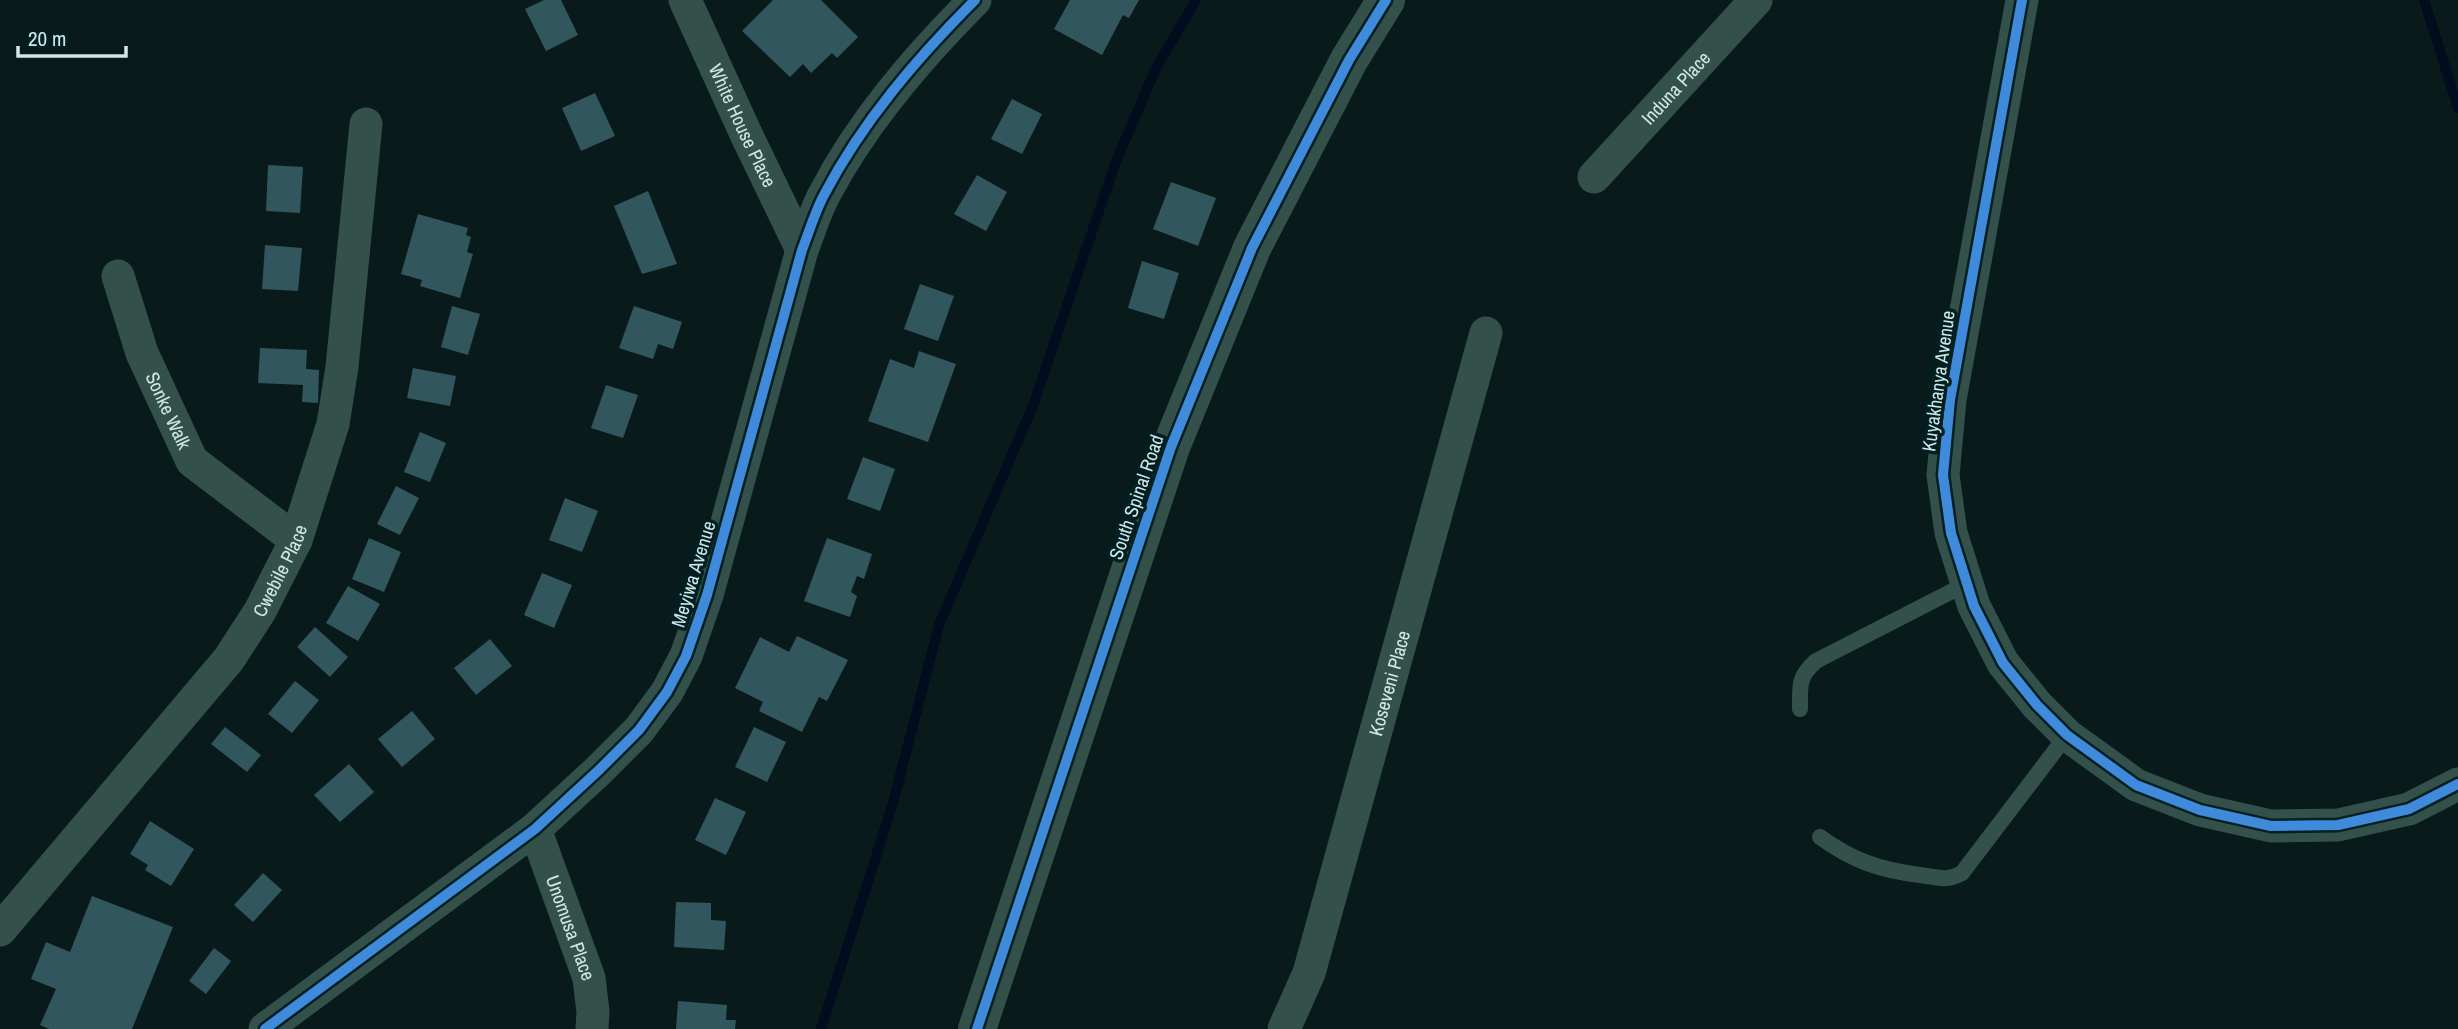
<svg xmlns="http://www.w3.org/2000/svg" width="2458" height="1029" font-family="'Archivo Narrow',sans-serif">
<rect width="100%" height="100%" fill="#091a1b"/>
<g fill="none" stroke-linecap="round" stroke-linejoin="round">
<g stroke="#010d1e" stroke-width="10">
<path d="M2424,0l34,108"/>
<path d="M821,1029l72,-226 46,-178 95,-222 81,-239 41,-96 40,-68"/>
</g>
</g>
<g fill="#31565e">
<path d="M544,0h17l17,35 -32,16 -21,-42z"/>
<path d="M773,0h48l37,37 -21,21 -5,-5 -21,20 -8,-9 -13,13 -48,-46z"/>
<path d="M1070,0h69l-10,18 -6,-3 -21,40 -48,-26z"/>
<path d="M595,93l20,43 -34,15 -19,-43z"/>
<path d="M1012,99l30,15 -20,40 -31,-15z"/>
<path d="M268,165l35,2 -3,46 -34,-2z"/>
<path d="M977,175l30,17 -21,39 -32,-17z"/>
<path d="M1171,182l45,16 -18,48 -45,-17z"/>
<path d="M648,191l29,73 -35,10 -28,-68z"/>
<path d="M418,214l50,14 -2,7 5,2 -4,15 6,2 -13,44 -40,-12 2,-6 -21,-6z"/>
<path d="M265,245l37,3 -4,43 -36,-2z"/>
<path d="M1142,261l37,12 -15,46 -36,-11z"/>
<path d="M920,284l34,12 -16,45 -34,-12z"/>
<path d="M452,306l28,8 -12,41 -27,-8z"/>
<path d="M634,306l48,16 -9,27 -15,-5 -5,15 -34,-11z"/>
<path d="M260,348l47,2 -1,19 13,1 -1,33 -16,-1 1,-17 -45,-2z"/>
<path d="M919,351l37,13 -28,78 -60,-21 22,-62 24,9z"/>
<path d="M413,368l43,8 -6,30 -43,-8z"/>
<path d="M606,385l32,10 -15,43 -32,-10z"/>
<path d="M420,432l26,11 -16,39 -26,-10z"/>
<path d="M863,457l32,12 -15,42 -33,-12z"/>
<path d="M396,486l23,12 -19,37 -23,-11z"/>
<path d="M565,498l33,13 -16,41 -33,-12z"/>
<path d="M369,538l32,14 -17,40 -32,-13z"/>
<path d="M827,538l45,16 -8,25 -7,-3 -6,16 6,4 -7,21 -46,-16z"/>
<path d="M542,573l30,12 -18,43 -30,-13z"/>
<path d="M348,586l32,18 -22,37 -32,-18z"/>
<path d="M315,627l33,30 -18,20 -33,-30z"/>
<path d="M797,636l51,24 -21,41 -8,-4 -17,35 -43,-21 4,-9 -28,-14 25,-51 29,15z"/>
<path d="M490,639l22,27 -36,29 -22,-27z"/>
<path d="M295,681l24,19 -27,33 -24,-19z"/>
<path d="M412,711l23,28 -33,28 -24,-28z"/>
<path d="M225,727l36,28 -14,17 -36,-28z"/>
<path d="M754,727l32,15 -19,40 -32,-15z"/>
<path d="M349,764l25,28 -34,30 -26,-27z"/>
<path d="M715,798l31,14 -20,43 -31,-15z"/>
<path d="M150,821l44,28 -23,37 -26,-16 3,-5 -18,-11z"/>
<path d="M263,873l19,17 -29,32 -19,-17z"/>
<path d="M92,896l81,31 -41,102h-83l-9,-4 16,-36 -25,-10 15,-37 24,10z"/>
<path d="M676,902l35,1v17l15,1 -2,29 -50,-3z"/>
<path d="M214,948l17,13 -25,33 -17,-13z"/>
<path d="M678,1001l49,4 -1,15h10l-1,9h-59z"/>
</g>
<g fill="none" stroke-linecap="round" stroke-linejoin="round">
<g stroke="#33504b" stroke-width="16">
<path d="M1800,709c0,-24 -2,-32 16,-48l150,-77"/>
<path d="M1820,837c33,24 60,33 100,38 18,2 26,7 42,-2l105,-138"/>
</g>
<g stroke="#33504b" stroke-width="33">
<path id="s1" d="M685,0l61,134 56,116"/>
<path d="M2022,0l-72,400 -7,75 8,58 23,73 29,57 34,42 30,30 69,50 64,25 71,16 67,-1 71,-16 49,-25"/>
<path id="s2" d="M1594,177l162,-177"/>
<path id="s3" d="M118,276l24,77 50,108 104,79"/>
<path id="s4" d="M535,829l54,149 4,34 -1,17"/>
<path id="s5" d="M0,930l229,-271 31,-48 36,-71 37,-116 9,-57 24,-243"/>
<path d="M265,1029l270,-200 64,-59 40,-40 28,-38 19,-36 21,-61 95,-345c7,-18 13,-38 22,-55 38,-73 93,-137 151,-195"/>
<path id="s6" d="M1284,1029l25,-56 177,-640"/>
</g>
<path stroke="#33504b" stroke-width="38" d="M977,1029l194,-582 81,-199 97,-188 37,-60"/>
<defs>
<g id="cycleway">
<path d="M2022,0l-72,400 -7,75 8,58 23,73 29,57 34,42 30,30 69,50 64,25 71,16 67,-1 71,-16 49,-25"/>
<path d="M265,1029l270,-200 64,-59 40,-40 28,-38 19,-36 21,-61 95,-345c7,-18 13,-38 22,-55 38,-73 93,-137 151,-195"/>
<path d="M977,1029l194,-582 81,-199 97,-188 37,-60"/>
</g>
</defs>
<use href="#cycleway" stroke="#022022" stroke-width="15"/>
<use href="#cycleway" stroke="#408adc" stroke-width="10"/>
</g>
<g text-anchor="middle" stroke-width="7" stroke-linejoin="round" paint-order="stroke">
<g font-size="19" fill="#d2e7e8" stroke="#022022">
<text dy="7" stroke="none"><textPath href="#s2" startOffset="121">Induna Place</textPath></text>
<text dy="7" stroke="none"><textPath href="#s1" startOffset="138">White House Place</textPath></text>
<text transform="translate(1938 381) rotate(-82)" y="7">Kuyakhanya Avenue</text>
<text dy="7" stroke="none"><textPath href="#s3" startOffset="144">Sonke Walk</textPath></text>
<text transform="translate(1136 497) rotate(-71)" y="7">South Spinal Road</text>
<text dy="7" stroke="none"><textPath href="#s5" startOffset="457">Cwebile Place</textPath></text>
<text transform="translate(693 574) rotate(-73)" y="7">Meyiwa Avenue</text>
<text dy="7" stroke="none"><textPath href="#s6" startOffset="362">Koseveni Place</textPath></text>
<text dy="7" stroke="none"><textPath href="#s4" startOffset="105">Unomusa Place</textPath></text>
</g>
</g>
<path d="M18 46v10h108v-10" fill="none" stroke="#d2e7e8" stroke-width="3.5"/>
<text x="28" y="46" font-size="21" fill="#d2e7e8" stroke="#022022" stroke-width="5" paint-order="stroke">20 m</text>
</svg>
